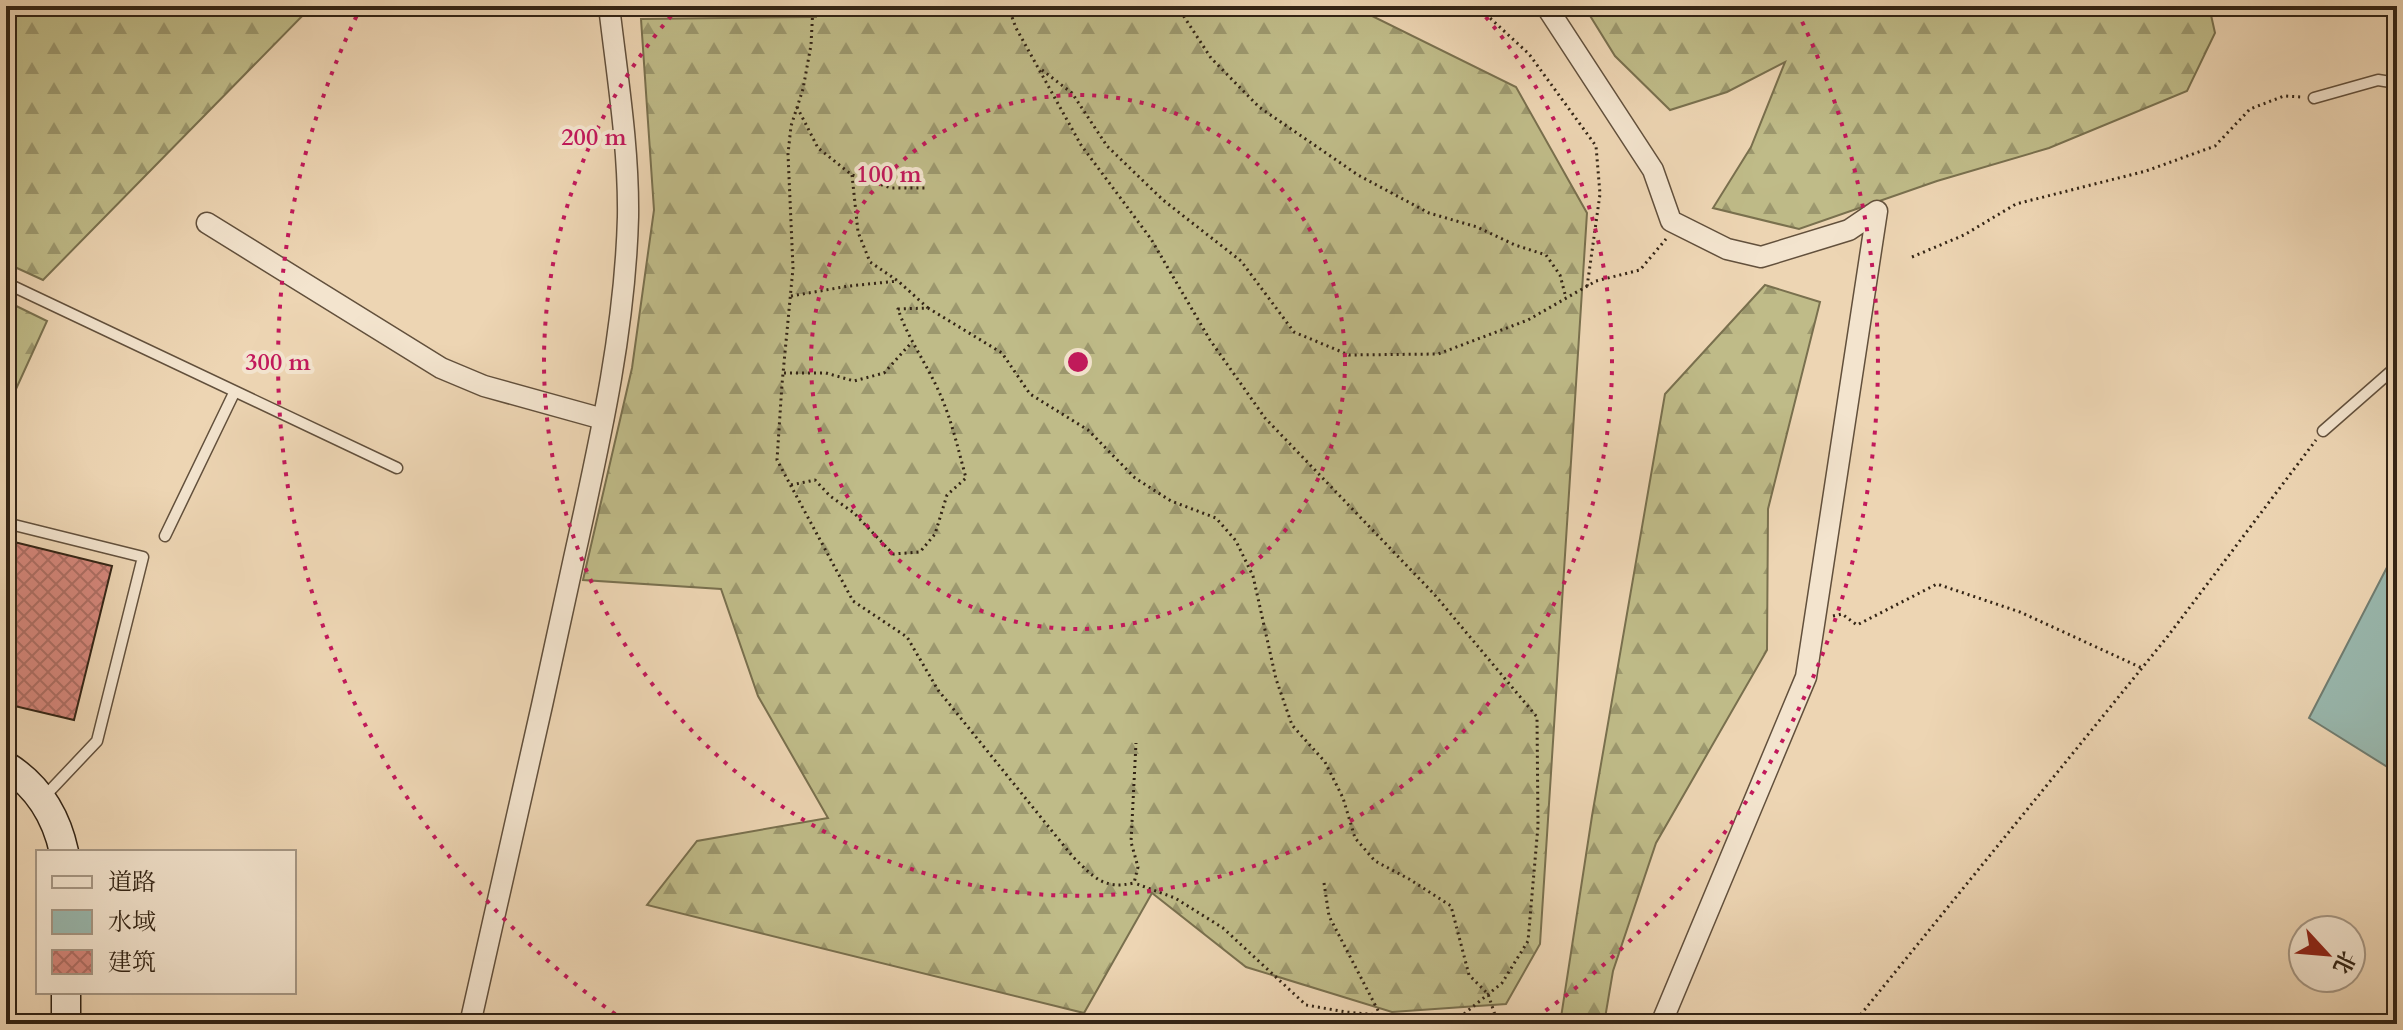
<svg xmlns="http://www.w3.org/2000/svg" width="2403" height="1030" font-family="Cardo,'Noto Serif SC',serif">
<defs>
<pattern id="forest-firs" width="22" height="20" patternUnits="userSpaceOnUse" patternTransform="scale(2)"><rect width="22" height="20" fill="#bfbb88"/><path d="M5 1l3.5 6h-7zM16 11l3.5 6h-7z" fill="#9c986e"/></pattern>
<pattern id="building-cross-hatch" width="8" height="8" patternUnits="userSpaceOnUse" patternTransform="scale(2)"><rect width="8" height="8" fill="#d6877c"/><path d="M0 0l8 8M0 8l8-8" fill="none" stroke="#ae6e64"/></pattern>
</defs>
<rect width="100%" height="100%" fill="#edd5b3"/>
<filter id="stains"><feTurbulence type="fractalNoise" baseFrequency=".0025" numOctaves="4"/><feColorMatrix values="0 0 0 0 .2 0 0 0 0 .09 0 0 0 0 .02 0 0 0 .5 -.17"/></filter>
<radialGradient id="worn" r=".72"><stop offset=".6" stop-color="#630" stop-opacity="0"/><stop offset="1" stop-color="#630" stop-opacity=".3"/></radialGradient>
<g fill="url(#forest-firs)" stroke="#79704e" stroke-width="2">
<path d="M6,6h306l-269,274 -37,-17z"/>
<path d="M818,6h534l164,81 71,126 -47,731 -34,60 -114,8 -146,-45 -94,-74 -68,120 -437,-108 50,-64 131,-23 -70,-122 -37,-107 -138,-9 49,-212 22,-158 -13,-191 175,-2z"/>
<path d="M1584,6h625l6,27 -28,58 -138,57 -112,33 -138,48 -86,-21 38,-61 34,-85 -58,30 -57,18 -55,-54z"/>
<path d="M1765,285l55,17 -52,207 -1,141 -111,193 -43,128 -9,53h-44l32,-208 73,-422z"/>
<path d="M6,301l41,20 -41,90z"/>
</g>
<path fill="#99b8ae" stroke="#707d71" stroke-width="2" d="M2397,548v225l-88,-55z"/>
<path fill="url(#building-cross-hatch)" stroke="#332415" stroke-width="2" d="M6,540l106,26 -38,154 -68,-16z"/>
<g fill="none" stroke-linecap="round" stroke-linejoin="round">
<defs>
<g id="service">
<path d="M2314,98l64,-18 19,3"/>
<path d="M6,283l391,185"/>
<path d="M2323,431l73,-64"/>
<path d="M6,523l137,34 -46,184 -53,56"/>
<path d="M165,536l69,-143"/>
</g>
<g id="minor">
<path d="M1546,6l107,164 18,51 56,28 34,8 88,-27 28,-19 -71,466 -145,347"/>
<path d="M207,223l234,145 43,18 119,33"/>
<path d="M470,1024c35,-153 70,-307 103,-461 25,-114 52,-229 55,-346 1,-70 -11,-142 -19,-211"/>
</g>
<g id="secondary">
<path d="M6,766c32,20 50,49 58,86"/>
<path d="M66,1024v-32"/>
</g>
</defs>
<use href="#service" stroke="#62503c" stroke-width="13"/>
<use href="#minor" stroke="#62503c" stroke-width="23"/>
<use href="#secondary" stroke="#332415" stroke-width="31"/>
<g stroke="#332415" stroke-width="3" stroke-dasharray="2 4" stroke-linecap="butt">
<path d="M813,6l-2,39 -8,44 -12,37 -3,28 5,114 -11,116 -5,76 76,141 54,36 31,53 135,167c21,20 30,33 61,26l4,-16 -7,-25 5,-99"/>
<path d="M1008,6l8,22 65,117 70,94 59,101 55,78 169,176 103,123 1,109 -10,115 -26,42 -48,39 -108,-10 -40,-7 -83,-77 -48,-30 -41,-15"/>
<path d="M1177,6l34,52 48,49 99,68 71,38 48,14 38,18 31,10 14,20 6,23"/>
<path d="M1477,6l52,48 67,92 4,48 -13,93"/>
<path d="M1042,70l30,23 35,53 56,54 78,61 53,71 55,23 89,-1 90,-34 68,-39 44,-11 26,-31"/>
<path d="M797,107l21,41 34,27 39,13h37"/>
<path d="M852,175l6,57 12,30 28,19 30,27"/>
<path d="M1912,257l52,-22 52,-31 130,-33 69,-25 35,-37 34,-13 18,1"/>
<path d="M791,296l58,-10 49,-5"/>
<path d="M784,373h42l28,8 30,-8 28,-31"/>
<path d="M791,485l24,-5 15,16 24,17 39,41 27,-2 15,-18 12,-39 19,-17c-8,-29 -14,-57 -26,-84 -13,-30 -32,-55 -42,-85l30,-1 74,45 28,41 58,36 47,48 36,23 45,17 20,23 17,35 23,103 16,46 33,37 18,36 12,40 20,23 34,18 42,27 18,69 19,19 10,30"/>
<path d="M1833,616l9,-2 15,11 80,-41 83,28 122,56"/>
<path d="M1324,883l5,33 56,108"/>
<path d="M1853,1024l315,-388 148,-196"/>
</g>
<use href="#service" stroke="#f3e4ce" stroke-width="10"/>
<use href="#minor" stroke="#f3e4ce" stroke-width="20"/>
<use href="#secondary" stroke="#f3e4ce" stroke-width="28"/>
</g>
<g fill="none" stroke="#c2185b" stroke-width="4" stroke-dasharray="4 8">
<circle cx="1078" cy="362" r="267"/>
<path d="M1478 8A534 534 0 1 1 678 8"/>
<path d="M625 1021A800 800 0 0 1 359 11M1797 11A800 800 0 0 1 1531 1021"/>
</g>
<circle cx="1078" cy="362" r="12" fill="#c2185b" stroke="#f3e4ce" stroke-width="4"/>
<g font-size="24" text-anchor="middle" font-weight="bold" fill="#c2185b" stroke="#f3e4ce" stroke-width="8" stroke-linejoin="round" paint-order="stroke">
<text x="594" y="145">200 m</text>
<text x="889" y="182">100 m</text>
<text x="278" y="370">300 m</text>
</g>
<rect width="2403" height="1030" fill="none" stroke="#edd5b3" stroke-width="32"/>
<rect x="8" y="8" width="2387" height="1014" fill="none" stroke="#332415" stroke-width="4"/>
<rect x="16" y="16" width="2371" height="998" fill="none" stroke="#332415" stroke-width="2"/>
<rect x="36" y="850" width="260" height="144" fill="#f3e4ce" stroke="#a69784" stroke-width="2"/>
<rect x="52" y="876" width="40" height="12" fill="#f3e4ce" stroke="#a69784" stroke-width="2"/>
<text x="108" y="890" font-size="24" fill="#332415">道路</text>
<rect x="52" y="910" width="40" height="24" fill="#99b8ae" stroke="#a69784" stroke-width="2"/>
<text x="108" y="930" font-size="24" fill="#332415">水域</text>
<rect x="52" y="950" width="40" height="24" fill="url(#building-cross-hatch)" stroke="#a69784" stroke-width="2"/>
<text x="108" y="970" font-size="24" fill="#332415">建筑</text>
<g transform="translate(2327 954) rotate(116)"><circle r="38" fill="#f3e4ce" stroke="#a69784" stroke-width="2"/>
<path d="M0-6L14 30L0 20L-14 30Z" fill="#8f2418"/>
<text y="-12" font-size="22" font-weight="bold" text-anchor="middle" fill="#332415">北</text>
</g>
<rect width="100%" height="100%" filter="url(#stains)"/>
<rect width="100%" height="100%" fill="url(#worn)"/>
</svg>
